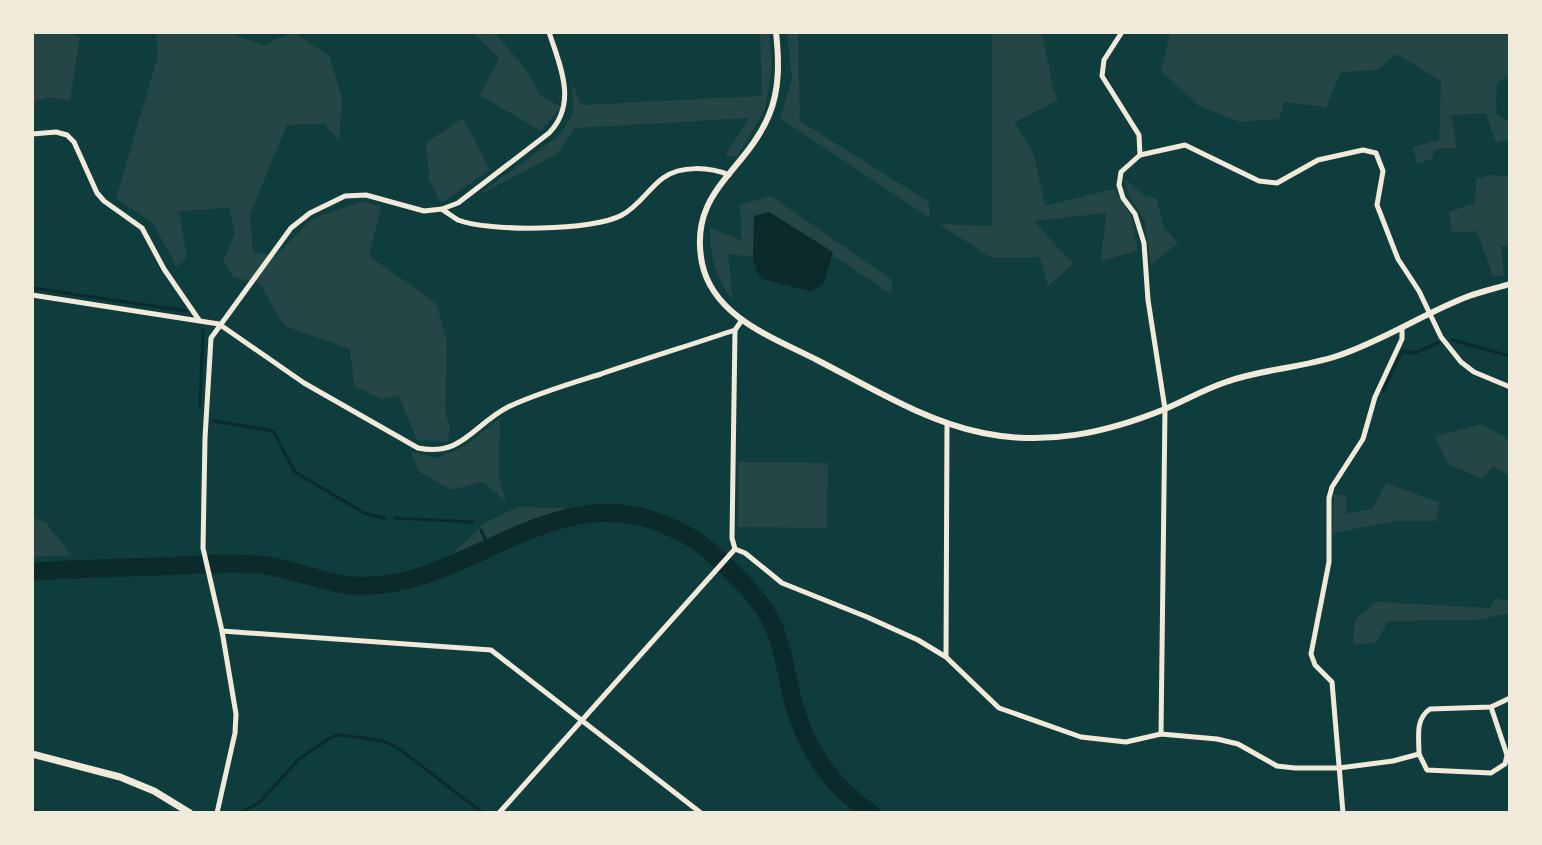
<svg xmlns="http://www.w3.org/2000/svg" width="1542" height="845" font-family="'Fira Sans Condensed',sans-serif">
<rect width="100%" height="100%" fill="#0f3d3e"/>
<g fill="#244646">
<path d="M32,32h32l16,5 -10,63 -23,-3 -15,6z"/>
<path d="M156,32h81v4l27,9 29,-13 36,24 13,42 -3,43 -15,-17 -37,1 -37,89 3,39 23,2 36,-36 50,-18 19,6 -12,49 67,47 11,38 -2,72 5,12 -2,17 -31,-2 -18,-44 -17,3 -28,-13 -4,-37 -65,-23 -26,-43 -26,-6 -10,-16 12,-27 -6,-26 -50,3 8,46 -10,10 -25,-45 -36,-24 42,-142z"/>
<path d="M454,32h40l32,37 14,26 21,12 -20,24 -61,-36 19,-37 -25,-25z"/>
<path d="M760,32h9l3,35 -7,42 -28,48 -12,-1 24,-38 -174,10 -18,26 -80,42 85,-63 11,-21 -1,-30 9,23 181,-9z"/>
<path d="M787,32h11l2,89 129,81 1,16 -150,-100 12,-39z"/>
<path d="M992,32h50l11,55 5,13 -43,22 19,33 11,51 69,-17 17,27 7,35 -37,10 5,-48 -72,8 39,43 -25,22 -8,-29 -48,1 -53,-34 53,2z"/>
<path d="M1170,32h335l5,4v39l-13,8 -1,31 12,7 1,18 -13,4 -10,-30 -35,2 6,33 -22,1 -3,10 -15,5 -4,-17 26,-7 2,-59 -44,-27 -20,16 -36,2 -15,35 -42,-5 -5,17 -39,3 -41,-16 -38,-35z"/>
<path d="M463,118l27,52 -49,33 -12,-24 -3,-36z"/>
<path d="M1491,175l19,1v69l-9,1 3,30h-11l-16,-45 -25,2 -3,-21 26,-9 1,-24z"/>
<path d="M1125,179l20,17 11,2 8,29 14,16 -27,22 -6,-44 -16,-26z"/>
<path d="M771,196l121,84 -1,14 -123,-82 -14,5 -1,40 -25,-3 5,46c-18,-24 -23,-42 -23,-72l31,12 -1,-35z"/>
<path d="M500,418l-1,58 7,26 -23,-21 -31,9 -33,-18 -8,-20 26,6 28,-12z"/>
<path d="M1481,424l29,16v37l-17,-11 -11,13 -34,-15 -13,-28z"/>
<path d="M738,462l90,1 -1,65 -89,-1z"/>
<path d="M1386,483l54,20 -4,18h-40l-63,12 1,-39 12,2v18l26,-5z"/>
<path d="M518,507l50,1 -114,45 30,-30z"/>
<path d="M32,517l14,6 25,32 -39,2z"/>
<path d="M1497,598l13,4v11l-33,7 -89,1 -12,22 -23,2 2,-25 21,-18 114,6z"/>
</g>
<path fill="#0a2a2b" d="M769,212l64,40 -9,31 -6,5 -9,3 -46,-12 -6,-6 -4,-16 1,-41z"/>
<g fill="none" stroke-linecap="round" stroke-linejoin="round">
<g stroke="#0a2a2b" stroke-width="3">
<path d="M32,215h1"/>
<path d="M33,288l153,23"/>
<path d="M1452,340l58,16"/>
<path d="M1383,391l19,-40 12,2 24,-10"/>
<path d="M200,407l3,-77"/>
<path d="M214,421l59,10 22,41 71,42 19,4"/>
<path d="M395,518l78,4"/>
<path d="M481,530l8,17"/>
<path d="M239,813l20,-10 40,-44 29,-20 10,-4 11,1 34,5 15,7 85,65"/>
</g>
<path stroke="#0a2a2b" stroke-width="18" d="M32,572c47,-4 93,-4 139,-6 31,-1 61,-5 91,-1 34,4 67,21 101,21 102,0 182,-100 289,-66 23,8 46,19 63,36 21,19 46,43 58,69 11,24 13,51 20,76 13,48 37,84 78,112"/>
<g stroke="#f1e9da" stroke-width="5">
<path d="M1122,32l-18,28 -2,16 37,59 1,20"/>
<path d="M32,134l24,-2 11,3 7,7 23,51 7,8 38,27 22,41 35,51"/>
<path d="M443,210c5,3 10,7 15,10 30,12 136,11 164,-5 17,-9 26,-26 41,-37 18,-13 47,-11 66,-3"/>
<path d="M32,295l187,29 85,59 114,65c44,9 55,-23 90,-41 30,-14 61,-23 93,-33 44,-15 89,-29 134,-44"/>
<path d="M735,549l10,4 37,30 85,34 51,23 28,17 53,51 82,29 45,5 35,-8 56,5 21,5 39,22 18,2h44l54,-7 26,-7c0,-17 -4,-35 11,-45l61,-2 19,-9"/>
<path d="M735,549l-3,-11 3,-208 7,-10"/>
<path d="M222,631l269,19 210,163"/>
<path d="M946,656l1,-232"/>
<path d="M1161,734l4,-325 -17,-109 -4,-57 -9,-29 -12,-16 -4,-13 2,-13 19,-17 45,-10 74,36 18,2 41,-23 45,-10 13,3 7,18 -6,34 21,54 21,32 22,46 20,25 13,10 36,15"/>
<path d="M1419,754l8,16 64,3 14,-9 2,-9 -16,-48"/>
<path d="M217,813l18,-80 1,-19 -14,-83 -19,-83 2,-110 6,-100 80,-110 19,-15 35,-17 21,-1 58,16 18,-2 16,-6 91,-70c29,-30 11,-67 0,-101"/>
<path d="M499,813l236,-264"/>
<path d="M1343,813l-11,-131 -17,-17 -4,-11 18,-92v-64l3,-11 31,-48 12,-42 27,-58v-12"/>
</g>
<path stroke="#f1e9da" stroke-width="6" d="M776,32c3,28 4,57 -7,83 -24,58 -81,76 -67,148 11,54 72,75 115,97 53,27 107,61 166,73 63,13 123,0 182,-24 21,-9 40,-20 61,-27 36,-13 75,-14 111,-26 46,-15 87,-43 132,-60 14,-5 28,-8 41,-12"/>
<path stroke="#f1e9da" stroke-width="7" d="M32,754l88,23 34,14 36,22"/>
</g>
<rect width="1542" height="845" fill="none" stroke="#f1e9da" stroke-width="68"/>
</svg>
